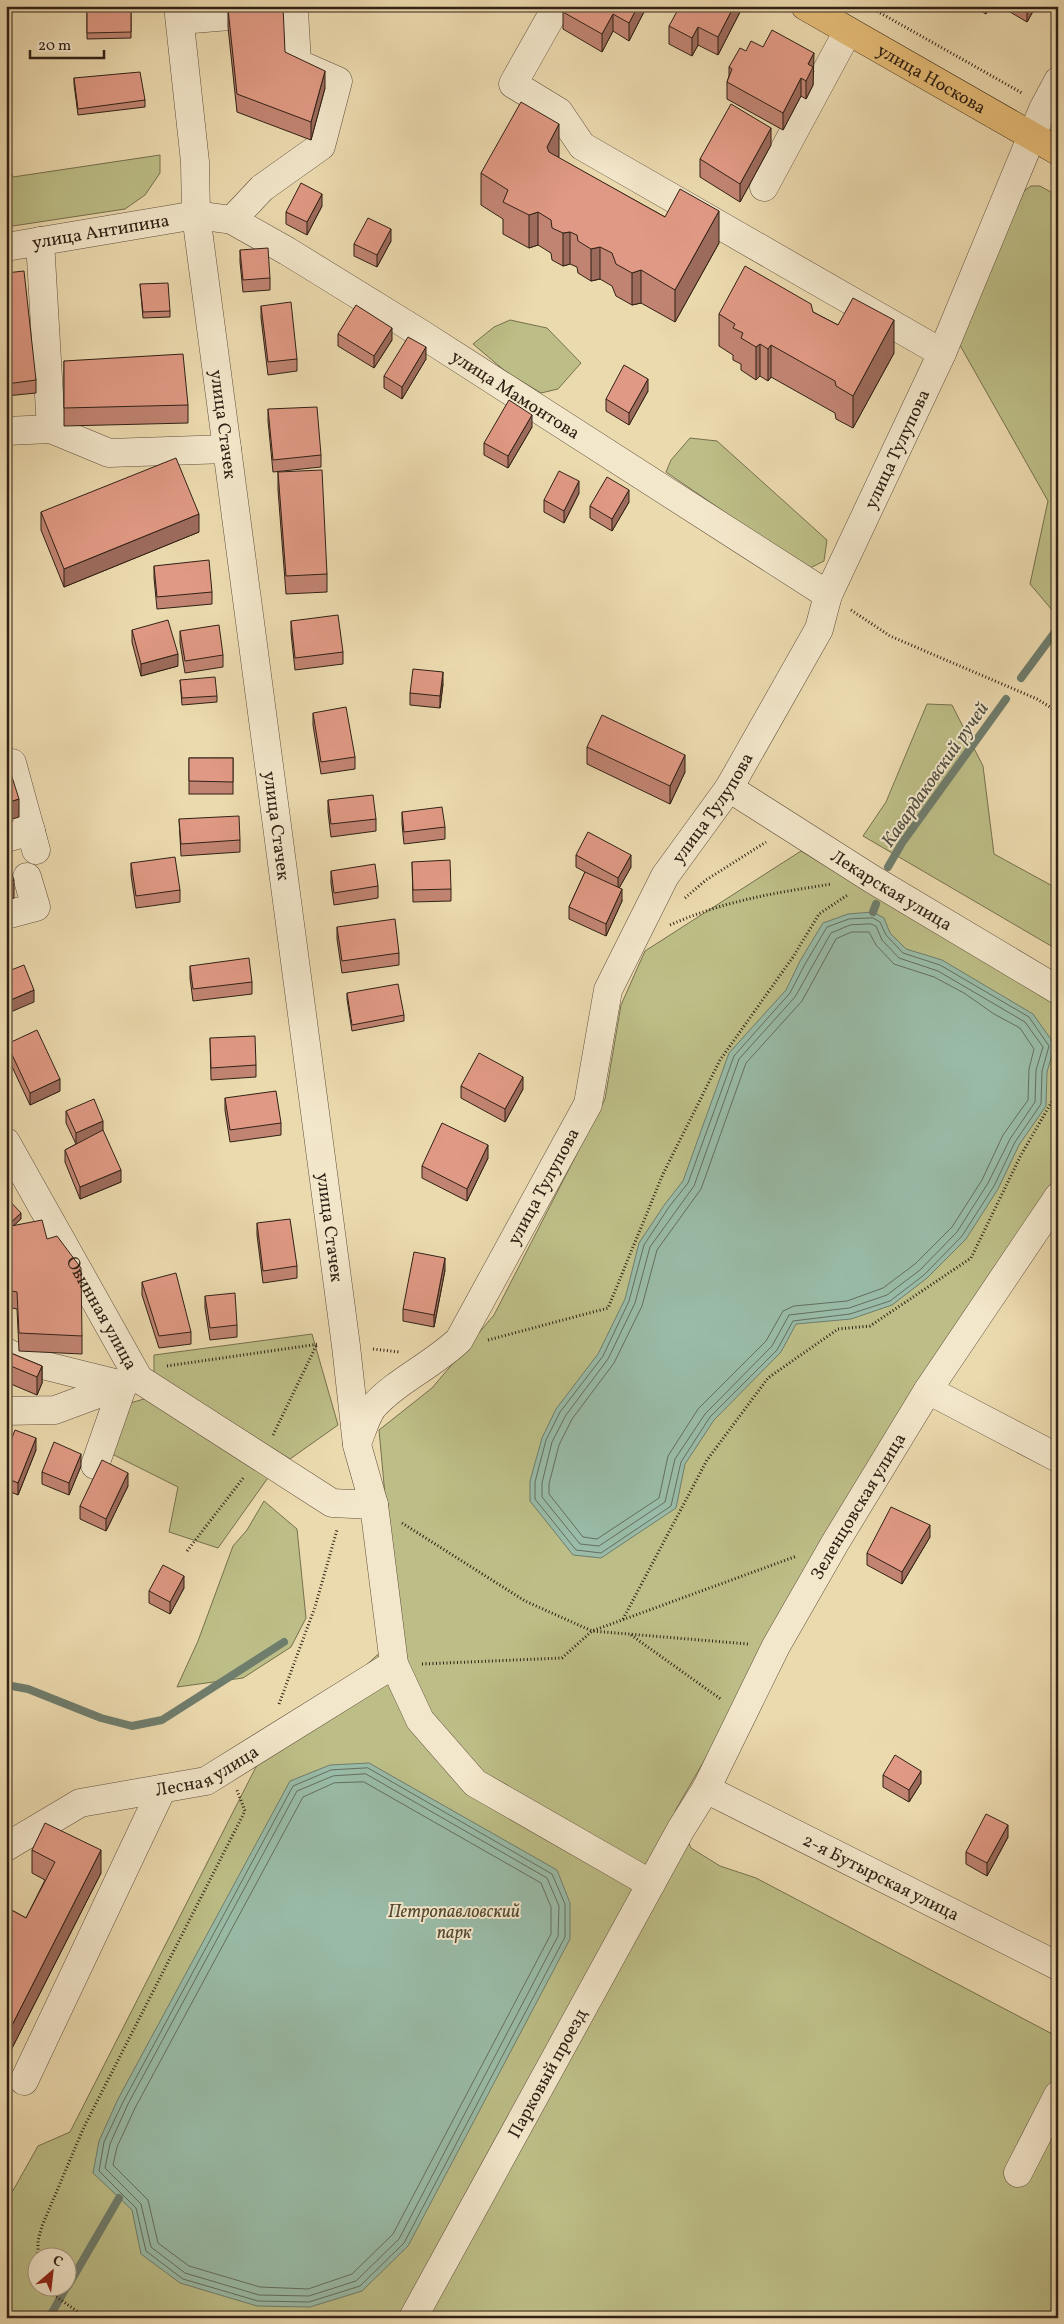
<svg xmlns="http://www.w3.org/2000/svg" width="1064" height="2324" font-family="Vollkorn,serif">
<rect width="100%" height="100%" fill="#ecdaaf"/>
<filter id="stains"><feTurbulence type="fractalNoise" baseFrequency=".004" numOctaves="4"/><feColorMatrix values="0 0 0 0 .2 0 0 0 0 .09 0 0 0 0 .02 0 0 0 .5 -.17"/></filter>
<radialGradient id="worn" r=".72"><stop offset=".6" stop-color="#630" stop-opacity="0"/><stop offset="1" stop-color="#630" stop-opacity=".3"/></radialGradient>
<g fill="#bdbe87" stroke="#76704e" fill-rule="evenodd">
<path d="M160,155v18l-15,22 -20,14 -119,18v-68l7,18z"/>
<path d="M1031,186h9l18,10v421l-28,-33 18,-83 -91,-161 67,-149z"/>
<path d="M510,320l37,8 34,35 -23,26 -17,4 -36,-22 -32,-27 21,-17z"/>
<path d="M690,438l27,3 110,99 -3,21 -16,8 -142,-97 5,-12z"/>
<path d="M927,704l25,1 31,61 11,88 64,35v61l-195,-114 23,-34z"/>
<path d="M801,851l257,155v171l-181,286 -202,348 16,37 29,18 36,12 302,159v281h-1052v-115l32,-57 32,-14 187,-367 141,-129 -19,-206 53,-42 62,-73 111,-216 16,-94 24,-54zM38,2256h30v30h-30z"/>
<path d="M312,1334l26,91 -48,34 -136,-86v-18z"/>
<path d="M151,1397l119,78 -52,73 -49,-16 9,-45 -70,-35 15,-47z"/>
<path d="M264,1501l33,28 9,89 -15,29 -48,31 -66,9 21,-46 35,-95 14,-16z"/>
</g>
<g fill="#99bba7" stroke="#6f7d6d">
<path d="M873,912l11,6 6,15 16,16 36,11 91,54 22,31 -8,27 -1,34 -27,39 -21,44 -32,50 -39,39 -35,27 -41,14 -55,5 -15,28 -67,68 -29,44 -9,44 -75,50 -28,-3 -43,-54v-20l12,-43 14,-29 42,-55 27,-55 14,-56 26,-39 18,-23 46,-128 57,-63 14,-29 23,-38 25,-9z"/>
<path d="M369,1763l188,107 13,33v36l-162,307 -46,45 -52,16 -53,-1 -77,-23 -39,-29 -9,-44 -39,-37 6,-32 19,-42 172,-318 40,-16z"/>
</g>
<g fill="none" stroke-linecap="round" stroke-linejoin="round">
<g stroke="#646e5e" stroke-width="1">
<path d="M873,918l7,4 6,13 17,18 37,12 89,52 20,29 -7,25 -1,33 -26,38 -21,44 -32,50 -38,39 -34,26 -40,13 -57,7 -16,29 -67,67 -29,45 -10,44 -70,47 -25,-3 -41,-51v-17l11,-42 14,-28 43,-56 26,-55 15,-56 25,-38 19,-24 46,-127 56,-63 15,-29 22,-37 22,-8z"/>
<path d="M871,924l5,2 6,14 17,18 39,13 87,51 18,25 -7,23 -1,32 -25,37 -22,44 -31,49 -37,38 -33,25 -38,13 -60,7 -17,31 -67,68 -30,45 -10,43 -66,44 -19,-2 -38,-47v-14l10,-41 14,-27 42,-56 27,-56 15,-56 44,-61 45,-127 56,-62 36,-64 19,-8z"/>
<path d="M852,932h17l7,13 18,19 40,13 30,16 30,21 26,14 14,21 -5,20 -1,31 -25,35 -21,45 -30,47 -37,37 -32,24 -36,13 -53,5 -11,5 -17,30 -68,68 -30,47 -9,42 -62,41 -14,-2 -34,-43v-10l10,-39 13,-26 42,-56 28,-57 15,-56 44,-61 45,-126 56,-62 34,-62z"/>
<path d="M368,1768l184,106 13,30v33l-161,306 -44,43 -51,16 -51,-1 -75,-22 -37,-28 -10,-43 -37,-37 5,-29 19,-40 170,-316 38,-16z"/>
<path d="M366,1774l181,104 12,28 -1,30 -159,303 -43,42 -47,15 -50,-1 -74,-22 -34,-26 -10,-43 -36,-36 5,-24 18,-40 169,-313 36,-15z"/>
<path d="M364,1782l177,101 10,24v27l-158,300 -41,40 -44,15 -48,-2 -71,-21 -31,-23 -10,-43 -35,-35 4,-18 18,-39 168,-311 31,-14z"/>
</g>
<g stroke="#6f7d6d" stroke-width="8">
<path d="M1021,678l37,-50"/>
<path d="M888,867l14,-24 104,-144"/>
<path d="M873,912l3,-8"/>
<path d="M6,1685l22,4 73,29 31,8 30,-6 122,-78"/>
<path d="M68,2286l51,-88"/>
<path d="M49,2318l18,-32"/>
</g>
<defs>
<g id="minor">
<path id="s1" d="M178,6l17,156 1,53 150,1131 11,99 17,60 20,159 26,56 55,63 176,101"/>
<path d="M557,6l-44,78 46,28 23,34 360,207"/>
<path d="M180,20l114,-9 3,52 41,18 -17,65 -59,42 -30,32"/>
<path d="M764,187l84,-156"/>
<path d="M40,241l11,188"/>
<path id="s2" d="M6,247l190,-32 36,5 55,31 133,82 408,262"/>
<path d="M6,431l45,-2 58,24 118,-4"/>
<path d="M12,763l24,87"/>
<path id="s3" d="M729,788l143,91 186,111"/>
<path d="M6,838l25,-7"/>
<path d="M6,915l30,-8 -9,-30"/>
<path id="s4" d="M6,1142l133,237 193,124 42,2"/>
<path d="M6,1352l16,8 101,25 -28,80"/>
<path d="M928,1390l130,68"/>
<path d="M6,1411l49,-1 70,-26"/>
<path id="s5" d="M357,1443c5,-11 9,-27 16,-36 23,-26 60,-42 86,-67l129,-236 20,-114 57,-114 64,-88 90,-159 9,-34 114,-242 101,-244 15,-28"/>
<path id="s6" d="M706,1789l352,177"/>
<path id="s7" d="M6,1847l74,-44 126,-22 188,-117"/>
<path d="M24,2081l138,-292"/>
<path d="M1018,2173l40,-78"/>
<path id="s8" d="M413,2318l268,-489 25,-40 70,-143 59,-103 93,-153 130,-193"/>
</g>
<g id="major">
<path id="s9" d="M805,6l253,145"/>
</g>
</defs>
<use href="#minor" stroke="#5f4f3c" stroke-width="29"/>
<use href="#major" stroke="#302115" stroke-width="29"/>
<g stroke="#302115" stroke-width="3" stroke-dasharray="1 2.5" stroke-linecap="butt">
<path d="M868,6l154,87"/>
<path d="M851,610l39,26 147,63 21,13"/>
<path d="M685,898l21,-18 60,-38"/>
<path d="M670,925c54,-24 103,-32 162,-41"/>
<path d="M488,1340l120,-32 55,-134 57,-114 73,-103 26,-43 30,-20"/>
<path d="M373,1349l26,3"/>
<path d="M167,1366l152,-22"/>
<path d="M273,1435l44,-91"/>
<path d="M402,1523l123,78 67,30 156,13"/>
<path d="M187,1551l57,-74"/>
<path d="M623,1619l84,-159 61,-82 70,-49 32,-3 101,-68 50,-103 37,-64"/>
<path d="M631,1635l91,65"/>
<path d="M422,1664l140,-6 30,-27 205,-75"/>
<path d="M279,1704l36,-97 22,-77"/>
<path d="M38,2260v-19l4,-15 42,-99 161,-316 -8,-21"/>
<path d="M48,2286l3,7 36,25"/>
</g>
<use href="#minor" stroke="#f3e7cb" stroke-width="28"/>
<use href="#major" stroke="#e6bd78" stroke-width="28"/>
</g>
<g fill="#c18472" stroke="#302115">
<path d="M87,6h44v32l-44,1z"/>
<path d="M566,6h81l-18,35 -16,-10 -11,21 -39,-23v-17z"/>
<path d="M741,6v4l-23,45 -20,-10 -6,11 -23,-12v-18z"/>
<path d="M972,6h18l-4,8z"/>
<path d="M1000,6h36l-9,16z"/>
<path d="M228,9l57,43 40,36 -14,52 -74,-28 -9,-85z"/>
<path d="M763,47l51,24 -1,2v12l-7,14 -5,-3 -18,34 -56,-31v-17l2,-6v-9z"/>
<path d="M74,78l71,22v7l-67,8 -4,-31z"/>
<path d="M771,145l-31,57 -40,-25v-18z"/>
<path d="M559,156l-1,2 107,59 54,26 -44,79 -34,-19 -9,2 -16,-9 -4,-10 -12,-7 -9,2 -13,-8 -1,-6 -7,-3 -7,2 -11,-6 -1,-7 -13,-8 -9,3 -26,-14v-15l-22,-14v-32z"/>
<path d="M322,206l-15,29 -21,-11v-12z"/>
<path d="M391,241l-14,26 -23,-11v-12z"/>
<path d="M240,250l30,28v12l-27,2 -3,-30z"/>
<path d="M6,273l30,107v13l-30,3z"/>
<path d="M140,284l30,27v6l-27,1z"/>
<path d="M261,306l36,53v12l-29,4 -7,-57z"/>
<path d="M813,312l25,13 56,28 -41,75 -17,-9 -1,-6 -64,-36 -3,4 -8,-5 -4,4 -15,-10v-6l-8,-4v-5l-14,-9v-32z"/>
<path d="M338,334l54,6 -18,28 -36,-22z"/>
<path d="M426,359l-24,40 -18,-11v-12z"/>
<path d="M64,361l124,44v18l-124,3z"/>
<path d="M648,391l-19,34 -23,-14v-12z"/>
<path d="M268,409l53,46v12l-48,5 -5,-51z"/>
<path d="M532,427l-24,41 -24,-13v-12z"/>
<path d="M278,472l49,102v18l-41,2 -8,-104z"/>
<path d="M579,493l-15,30 -20,-11v-12z"/>
<path d="M629,502l-17,29 -22,-13v-12z"/>
<path d="M41,512l158,20 -135,55 -23,-57z"/>
<path d="M154,566l58,26v12l-55,5 -3,-31z"/>
<path d="M291,621l52,31v12l-48,6 -4,-37z"/>
<path d="M132,630l46,36 -37,10 -9,-34z"/>
<path d="M180,631l43,24v12l-38,6 -5,-30z"/>
<path d="M180,680l37,16v6l-35,3z"/>
<path d="M443,684l-3,24 -30,-3v-12z"/>
<path d="M313,713l42,44v12l-34,5 -8,-49z"/>
<path d="M587,747l98,25 -15,32 -83,-40z"/>
<rect x="189" y="758" width="44" height="36"/>
<path d="M328,800l48,19v12l-45,6 -3,-25z"/>
<path d="M402,812l43,15v12l-41,5 -2,-20z"/>
<path d="M179,819l61,21v12l-59,4z"/>
<path d="M576,855l55,12 -12,21 3,13 -16,35 -37,-17v-12l16,-35 -9,-5z"/>
<path d="M412,862l39,27v12l-38,1z"/>
<path d="M131,863l49,27v12l-44,6 -5,-33z"/>
<path d="M331,871l47,15v12l-44,7 -3,-22z"/>
<path d="M337,927l62,26v12l-57,8 -5,-34z"/>
<path d="M190,966l62,16v12l-59,7 -3,-23z"/>
<path d="M347,993l57,22v6l-52,10 -5,-32z"/>
<path d="M210,1038l46,27v12l-45,3z"/>
<path d="M7,1044l53,47 -30,14 -23,-49z"/>
<path d="M461,1086l62,3 -18,33 -44,-24z"/>
<path d="M225,1098l56,25v12l-51,7 -5,-32z"/>
<path d="M66,1111l37,20 18,51 -41,17 -15,-37v-12l11,-6 -10,-21z"/>
<path d="M488,1158l-21,43 -45,-23v-12z"/>
<path d="M6,1197l15,22 -7,6 33,14 35,97v18l-63,-3 -2,-42 -10,-2 -1,-4z"/>
<path d="M257,1223l40,43v12l-34,5 -6,-48z"/>
<path d="M445,1270l-11,57 -31,-6v-12z"/>
<path d="M142,1282l49,50v12l-32,4 -17,-53z"/>
<path d="M205,1296l32,29v12l-27,3 -5,-32z"/>
<path d="M6,1351l36,15v17l-5,12 -31,-13z"/>
<path d="M36,1450l-18,45 -12,-5v-37z"/>
<path d="M81,1466l-12,29 -27,-11v-12z"/>
<path d="M128,1486l-22,45 -26,-12v-13z"/>
<path d="M930,1537l-28,47 -35,-19v-12z"/>
<path d="M184,1588l-14,26 -21,-11v-12z"/>
<path d="M883,1775l38,8 -12,19 -26,-15z"/>
<path d="M1008,1837l-21,39 -21,-12v-12z"/>
<path d="M32,1850l69,23 -95,187v-153l20,11 19,-38 -13,-7z"/>
</g>
<g fill="#9d6b5c" stroke="#302115">
<path d="M638,6h9l-18,35v-18z"/>
<path d="M734,6h7v4l-23,45v-18z"/>
<path d="M986,6h4l-4,8z"/>
<path d="M1027,6h9l-9,16z"/>
<path d="M613,14v17l-11,21v-18z"/>
<path d="M698,27v18l-6,11v-18z"/>
<path d="M814,53l-1,32 -7,14v-18l2,-17z"/>
<path d="M325,71v17l-14,52v-18z"/>
<path d="M801,78v18l-18,34v-17z"/>
<path d="M559,124v32l-12,24v-33z"/>
<path d="M771,128v17l-31,57v-18z"/>
<path d="M322,194v12l-15,29v-13z"/>
<path d="M719,211v32l-44,79v-32z"/>
<path d="M538,212v33l-9,3v-33z"/>
<path d="M391,229v12l-14,26v-12z"/>
<path d="M570,232v32l-7,2v-33z"/>
<path d="M600,247v32l-9,2v-32z"/>
<path d="M641,270v33l-9,2v-32z"/>
<path d="M894,320v33l-41,75v-32z"/>
<path d="M392,328v12l-18,28v-12z"/>
<path d="M760,344v32l-4,4v-33z"/>
<path d="M771,345v32l-3,4v-32z"/>
<path d="M426,347v12l-24,40v-12z"/>
<path d="M648,379v12l-19,34v-12z"/>
<path d="M532,415v12l-24,41v-12z"/>
<path d="M579,481v12l-15,30v-12z"/>
<path d="M629,490v12l-17,29v-12z"/>
<path d="M199,514v18l-135,55v-18z"/>
<path d="M178,654v12l-37,10v-12z"/>
<path d="M443,672v12l-3,24v-12z"/>
<path d="M685,755v17l-15,32v-18z"/>
<path d="M19,799v18l-13,4v-18z"/>
<path d="M631,855v12l-13,23v-12z"/>
<path d="M14,880v18l-8,2v-18z"/>
<path d="M622,889v12l-16,35v-12z"/>
<path d="M34,990v12l-28,12v-12z"/>
<path d="M523,1077v12l-18,33v-13z"/>
<path d="M60,1079v12l-30,14v-12z"/>
<path d="M103,1121v12l-27,12v-12z"/>
<path d="M488,1145v13l-21,43v-12z"/>
<path d="M121,1170v12l-41,17v-12z"/>
<path d="M21,1213v6l-15,14v-6z"/>
<path d="M445,1258v12l-11,57v-12z"/>
<path d="M42,1366v17l-5,12v-18z"/>
<path d="M36,1438v12l-18,45v-12z"/>
<path d="M81,1454v12l-12,29v-12z"/>
<path d="M128,1473v13l-22,45v-12z"/>
<path d="M930,1525v12l-28,47v-12z"/>
<path d="M184,1576v12l-14,26v-12z"/>
<path d="M921,1771v12l-12,19v-12z"/>
<path d="M1008,1825v12l-21,39v-13z"/>
<path d="M101,1850v23l-95,187v-23z"/>
</g>
<g fill="#e09984" stroke="#302115">
<path d="M87,6h44v26l-44,1z"/>
<path d="M262,6h21l2,46 40,19 -14,51 -74,-28 -9,-85z"/>
<path d="M566,6h72l-9,17 -16,-9 -11,20 -39,-22z"/>
<path d="M680,6h54l-16,31 -20,-10 -6,11 -23,-12z"/>
<path d="M772,30l42,23 -6,11 5,3 -7,14 -5,-3 -18,35 -56,-31 5,-13 -3,-2 11,-19 6,3 5,-10 12,6z"/>
<path d="M140,72l5,28 -67,9 -4,-31z"/>
<path d="M521,102l38,22 -12,23 2,5 116,65 15,-28 39,22 -44,79 -34,-20 -9,3 -16,-9 -4,-11 -12,-6 -9,2 -13,-8 -1,-6 -7,-3 -7,1 -11,-5 -1,-8 -13,-8 -9,3 -26,-13 5,-12 -27,-17z"/>
<path d="M731,104l40,24 -31,56 -40,-25z"/>
<path d="M301,183l21,11 -15,28 -21,-10z"/>
<path d="M368,218l23,11 -14,26 -23,-11z"/>
<path d="M268,248l2,30 -27,2 -3,-30z"/>
<path d="M745,266l66,38 2,8 25,13 15,-27 41,22 -41,76 -17,-10 -1,-5 -64,-36 -3,4 -8,-5 -4,3 -15,-9 2,-5 -10,-5 2,-4 -16,-10z"/>
<path d="M24,271l12,109 -30,4v-111z"/>
<path d="M168,283l2,28 -27,1 -3,-28z"/>
<path d="M291,302l6,57 -29,3 -7,-56z"/>
<path d="M356,305l36,23 -18,28 -36,-22z"/>
<path d="M408,337l18,10 -24,40 -18,-11z"/>
<path d="M183,354l5,51 -124,3v-47z"/>
<path d="M624,365l24,14 -19,34 -23,-14z"/>
<path d="M509,400l23,15 -24,41 -24,-13z"/>
<path d="M317,407l4,48 -48,5 -5,-51z"/>
<path d="M176,458l23,56 -135,55 -23,-57z"/>
<path d="M322,470l5,104 -41,2 -8,-104z"/>
<path d="M559,471l20,10 -15,30 -20,-11z"/>
<path d="M607,477l22,13 -17,29 -22,-13z"/>
<path d="M209,560l3,32 -55,5 -3,-31z"/>
<path d="M338,615l5,37 -48,6 -4,-37z"/>
<path d="M168,620l10,34 -37,10 -9,-34z"/>
<path d="M219,625l4,30 -38,6 -5,-30z"/>
<path d="M413,669l30,3 -3,24 -30,-3z"/>
<path d="M215,677l2,19 -35,2 -2,-18z"/>
<path d="M346,707l9,50 -34,5 -8,-49z"/>
<path d="M602,715l83,40 -15,31 -83,-39z"/>
<path d="M6,758l13,41 -13,4z"/>
<path d="M189,758h44v24l-44,-1z"/>
<path d="M373,795l3,24 -45,5 -3,-24z"/>
<path d="M442,807l3,20 -41,5 -2,-20z"/>
<path d="M239,816l1,24 -59,4 -2,-25z"/>
<path d="M588,832l43,23 -13,23 -42,-23z"/>
<path d="M6,856l8,24 -8,2z"/>
<path d="M175,857l5,33 -44,6 -5,-33z"/>
<path d="M450,860l1,29 -38,1 -1,-28z"/>
<path d="M375,864l3,22 -44,7 -3,-22z"/>
<path d="M585,872l37,17 -16,35 -37,-17z"/>
<path d="M395,919l4,34 -57,8 -5,-34z"/>
<path d="M249,958l3,24 -59,7 -3,-23z"/>
<path d="M24,965l10,25 -28,12v-30z"/>
<path d="M398,984l6,31 -52,10 -5,-32z"/>
<path d="M37,1030l23,49 -30,14 -23,-49z"/>
<path d="M255,1036l1,29 -45,3 -1,-30z"/>
<path d="M479,1053l44,24 -18,32 -44,-23z"/>
<path d="M276,1091l5,32 -51,7 -5,-32z"/>
<path d="M94,1099l9,22 -27,12 -10,-22z"/>
<path d="M442,1123l46,22 -21,44 -45,-23z"/>
<path d="M103,1130l18,40 -41,17 -15,-37z"/>
<path d="M6,1197l15,16 -15,14z"/>
<path d="M290,1219l7,47 -34,5 -6,-48z"/>
<path d="M42,1220l5,19 10,-3 24,32 1,68 -63,-3 -2,-41 -10,-2 -1,-5v-58z"/>
<path d="M414,1252l31,6 -11,57 -31,-6z"/>
<path d="M176,1273l15,59 -32,4 -17,-54z"/>
<path d="M235,1293l2,32 -27,3 -5,-32z"/>
<path d="M6,1351l36,15 -5,11 -31,-13z"/>
<path d="M15,1430l21,8 -18,45 -12,-5v-25z"/>
<path d="M54,1442l27,12 -12,29 -27,-11z"/>
<path d="M102,1460l26,13 -22,46 -26,-13z"/>
<path d="M891,1507l39,18 -28,47 -35,-19z"/>
<path d="M163,1565l21,11 -14,26 -21,-11z"/>
<path d="M895,1755l26,16 -12,19 -26,-15z"/>
<path d="M986,1814l22,11 -21,38 -21,-11z"/>
<path d="M45,1823l56,27 -95,187v-130l20,11 29,-56 -23,-12z"/>
</g>
<g text-anchor="middle" stroke-width="4" stroke-linejoin="round" paint-order="stroke">
<g font-size="18" fill="#302115" stroke="#f3e7cb">
<text dy="6" stroke="none"><textPath href="#s9" startOffset="146">улица Носкова</textPath></text>
<text dy="6" stroke="none"><textPath href="#s2" startOffset="96">улица Антипина</textPath></text>
<text dy="6" stroke="none"><textPath href="#s2" startOffset="562">улица Мамонтова</textPath></text>
<text dy="6" stroke="none"><textPath href="#s1" startOffset="421">улица Стачек</textPath></text>
<text dy="6" stroke="none"><textPath href="#s5" startOffset="1149">улица Тулупова</textPath></text>
<text dy="6" stroke="none"><textPath href="#s5" startOffset="744">улица Тулупова</textPath></text>
<text dy="6" stroke="none"><textPath href="#s1" startOffset="826">улица Стачек</textPath></text>
<text dy="6" stroke="none"><textPath href="#s3" startOffset="192">Лекарская улица</textPath></text>
<text dy="6" stroke="none"><textPath href="#s5" startOffset="324">улица Тулупова</textPath></text>
<text dy="6" stroke="none"><textPath href="#s1" startOffset="1231">улица Стачек</textPath></text>
<text dy="6" stroke="none"><textPath href="#s4" startOffset="196">Овинная улица</textPath></text>
<text dy="6" stroke="none"><textPath href="#s8" startOffset="926">Зеленцовская улица</textPath></text>
<text dy="6" stroke="none"><textPath href="#s7" startOffset="218">Лесная улица</textPath></text>
<text dy="6" stroke="none"><textPath href="#s6" startOffset="196">2-я Бутырская улица</textPath></text>
<text dy="6" stroke="none"><textPath href="#s8" startOffset="279">Парковый проезд</textPath></text>
</g>
<g font-size="18" font-style="italic" fill="#534832" stroke="#f3e7cb">
<text x="454" y="1917">Петропавловский<tspan x="454" dy="21">парк</tspan></text>
</g>
<g font-size="19" font-style="italic" fill="#504f41" stroke="#f3e7cb">
<text transform="translate(934 774) rotate(-55)" y="7">Кавардаковский ручей</text>
</g>
</g>
<rect width="1064" height="2324" fill="none" stroke="#ecdaaf" stroke-width="25"/>
<rect x="8" y="8" width="1049" height="2309" fill="none" stroke="#302115" stroke-width="2.5"/>
<rect x="12" y="12" width="1039" height="2299" fill="none" stroke="#302115"/>
<g transform="translate(52 2272) rotate(28)"><circle r="24" fill="#f3e7cb" stroke="#a59882"/>
<path d="M0-4L9 19L0 12L-9 19Z" fill="#8f2418"/>
<text y="-8" font-size="14" font-weight="bold" text-anchor="middle" fill="#302115">С</text>
</g>
<path d="M30 50v8h74v-8" fill="none" stroke="#302115" stroke-width="2.5"/>
<text x="38" y="50" font-size="15" fill="#302115" stroke="#f3e7cb" stroke-width="4" paint-order="stroke">20 m</text>
<rect width="100%" height="100%" filter="url(#stains)"/>
<rect width="100%" height="100%" fill="url(#worn)"/>
</svg>
